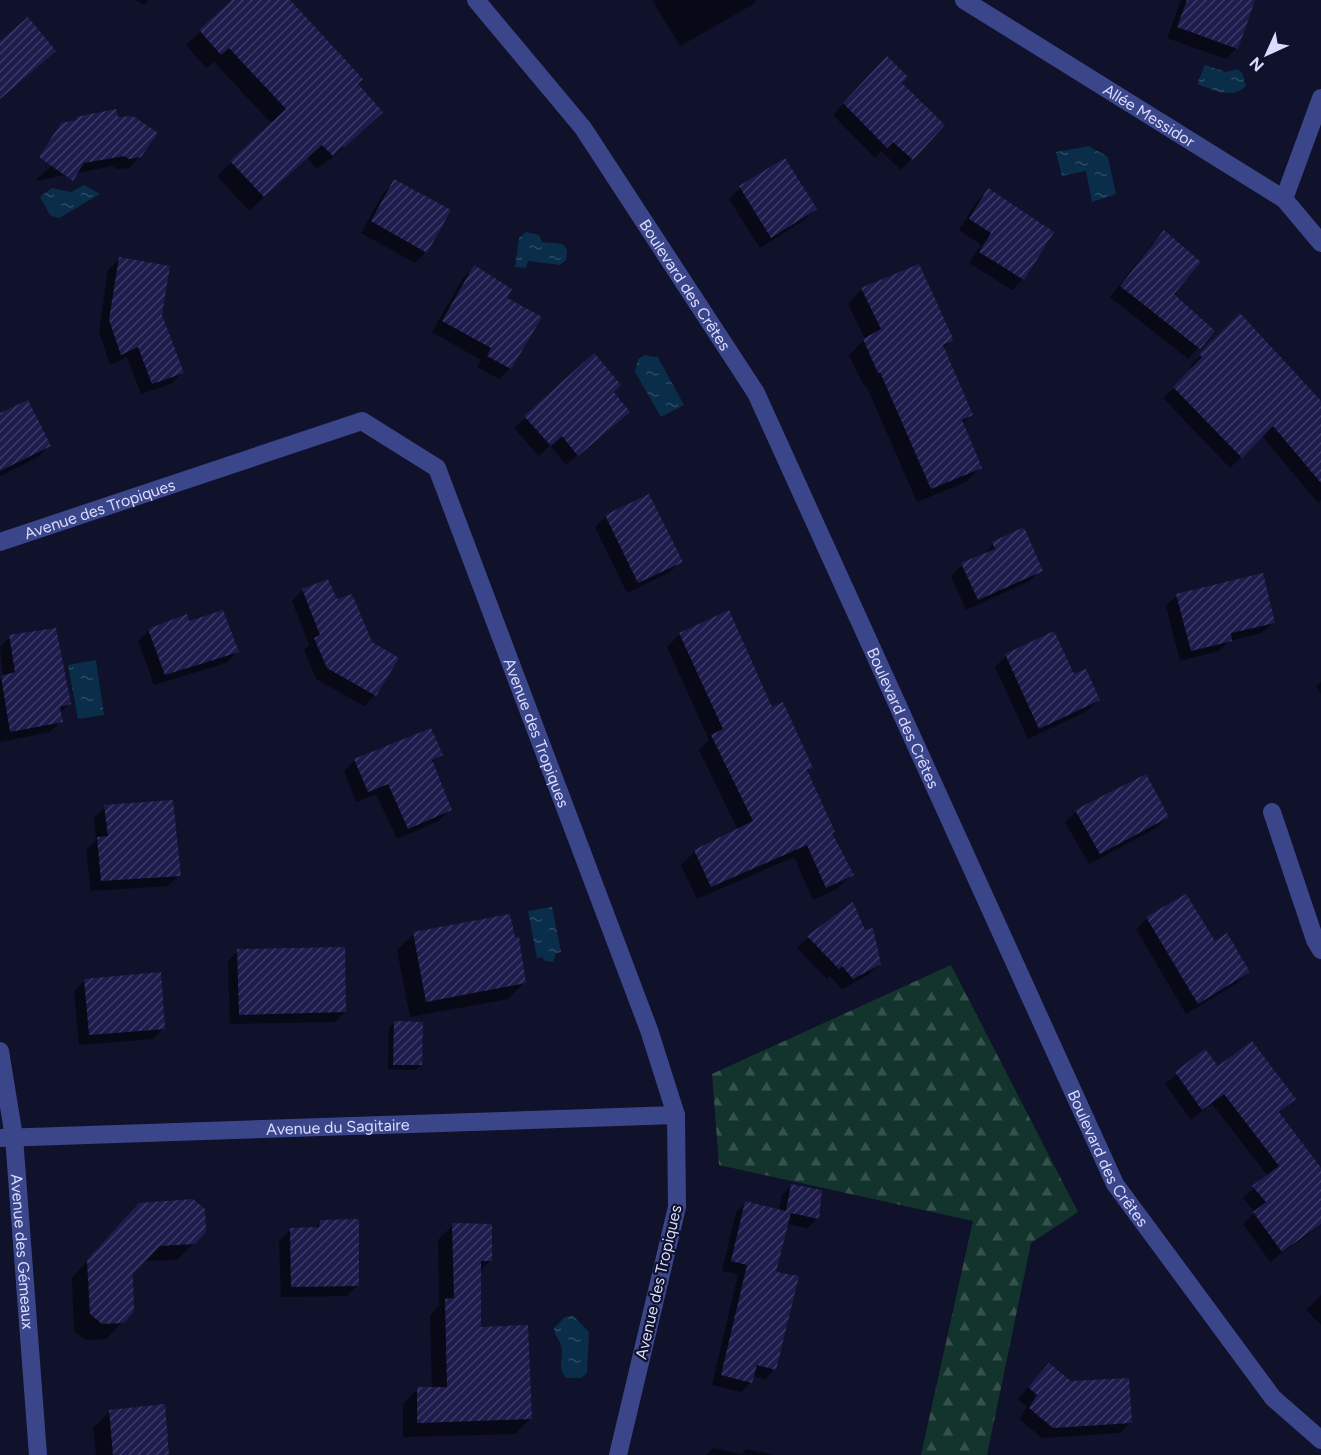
<svg xmlns="http://www.w3.org/2000/svg" width="1321" height="1455" font-family="Figtree,sans-serif">
<defs>
<pattern id="forest-firs" width="22" height="20" patternUnits="userSpaceOnUse" patternTransform="scale(1.5)"><rect width="22" height="20" fill="#13342d"/><path d="M5 1l3.5 6h-7zM16 11l3.5 6h-7z" fill="#35514c"/></pattern>
<pattern id="water-ripples" width="26" height="14" patternUnits="userSpaceOnUse" patternTransform="scale(1.5)"><rect width="26" height="14" fill="#0a2d4a"/><path d="M2 4q2-2 4 0t4 0M15 11q2-2 4 0t4 0" fill="none" stroke="#2d4b65"/></pattern>
<pattern id="building-hatch" width="6" height="6" patternUnits="userSpaceOnUse" patternTransform="scale(1.5)"><rect width="6" height="6" fill="#1d1c4c"/><path d="M-1 1l2-2M0 6l6-6M5 7l2-2" fill="none" stroke="#3d3c67"/></pattern>
</defs>
<rect width="100%" height="100%" fill="#10112a"/>
<path fill="url(#forest-firs)" d="M951,965l127,247 -47,31 -44,212h-66l52,-234 -254,-56 -7,-91z"/>
<g fill="url(#water-ripples)">
<path d="M1205,65l21,7 12,-3 4,4 4,13c-14,14 -32,4 -49,-2z"/>
<path d="M1089,146l19,11 8,37 -24,8 -6,-31 -24,5 -6,-24z"/>
<path d="M84,185l16,9 -41,24 -9,-3 -10,-18 12,-9 19,4z"/>
<path d="M526,232l13,3 3,7 21,2 4,6 -1,10 -6,5 -32,-4 -2,7 -11,-1 4,-29z"/>
<path d="M645,355l9,2 3,-1 27,49 -23,12 -27,-47 2,-1 2,-10z"/>
<path d="M96,660l8,55 -26,4 -10,-54z"/>
<path d="M552,907l9,45 -5,1 -3,9 -8,-1 -3,-4 -5,1 -9,-47z"/>
<path d="M573,1316l16,16 -2,41 -6,5h-15c-10,-13 -1,-20 -5,-32 -2,-8 -7,-10 -7,-18l11,-11z"/>
</g>
<g fill="#0007">
<path d="M135,0h14l-5,5z"/>
<path d="M234,0h54l69,84 9,43 -37,34 -1,-1 -11,9 -10,-11 -58,53 -32,-35 55,-52 -58,-62 -8,6 -20,-23z"/>
<path d="M652,0h105l-5,5 -72,41z"/>
<path d="M1181,0h67l-11,48 -11,11 -59,-21z"/>
<path d="M876,69l24,14 43,42 -42,45 -20,-19 -6,7 -42,-43z"/>
<path d="M114,108l3,11 23,37 -11,12 -12,1 -5,-3 -77,15z"/>
<path d="M395,181l54,30 -23,41 -11,11 -54,-30 23,-41z"/>
<path d="M740,188l75,21 -11,11 -44,28 -31,-49z"/>
<path d="M988,190l35,89 -11,11 -43,-27 12,-18 -22,-15 18,-29z"/>
<path d="M1164,232l8,62 41,37 -25,28 -78,-62 43,-54z"/>
<path d="M119,259l41,56 22,58 -11,11 -30,10 -14,-37 -17,8 -11,-33 9,-62z"/>
<path d="M474,267l30,31 6,70 -11,11 -22,-12 4,-7 -49,-28 31,-54z"/>
<path d="M862,289l90,51 -9,9 28,66 -9,9 18,44 -14,14 -49,20 -51,-117 -2,1 -15,-31 16,-16 -17,-35z"/>
<path d="M1240,315l81,89v96l-3,3 -56,-67 -32,32 -67,-70 30,-29 -3,-3z"/>
<path d="M594,355l23,68 -51,42 -16,-20 -11,11 -25,-28z"/>
<path d="M0,415l49,31 -11,11 -38,19z"/>
<path d="M606,516l75,45 -11,11 -43,21 -32,-66z"/>
<path d="M1023,529l18,41 -11,11 -64,29 -15,-34 11,-11 20,-9 11,-12z"/>
<path d="M303,590l72,105 -11,11 -48,-27 -12,-29 5,-5 -17,-44z"/>
<path d="M1177,595l97,27 -12,11 -33,8 -10,10 -39,10 -14,-55z"/>
<path d="M188,623l49,29 -11,11 -72,22 -16,-44 11,-11z"/>
<path d="M680,634l91,75 40,59 -4,4 24,62 21,40 -14,14 -25,12 -19,-43 -97,42 -16,-34 14,-14 43,-21 -39,-80 10,-10 -42,-93z"/>
<path d="M10,637l59,67 -9,9 1,8 -11,11 -50,10v-63l3,-2 -3,-30z"/>
<path d="M1006,656l68,20 24,24 -11,11 -59,28 -33,-72z"/>
<path d="M1321,682v12l-5,-8z"/>
<path d="M441,754l-10,10 19,46 -11,11 -42,18 -21,-45 -20,8 -12,-31 11,-11z"/>
<path d="M105,807l74,68 -11,11 -77,5 -5,-41 10,-10 -2,-22z"/>
<path d="M1076,812l91,5 -11,11 -67,36 -24,-42z"/>
<path d="M852,905l27,59 -11,11 -26,14 -12,-13 -3,3 -30,-31 11,-10z"/>
<path d="M1147,918l101,54 -11,11 -51,31 -50,-85z"/>
<path d="M414,934l111,48 -17,17 -98,18 -13,-67z"/>
<path d="M238,951l107,61 -10,10 -105,2 -2,-63z"/>
<path d="M85,980l79,48 -11,11 -74,6 -5,-54z"/>
<path d="M394,1023l27,42 -6,5 -27,-1 1,-41z"/>
<path d="M1205,1051l13,18 76,30 -16,15 43,57v54l-51,37 -27,-38 12,-12 -12,-14 25,-22 -56,-72 -21,16 -26,-36z"/>
<path d="M792,1185l26,33 -10,10 -21,-4 -12,49v96l-10,10 -13,-3 -1,6 -10,10 -29,-7 26,-111 -16,-3 14,-59 10,-9 33,7 3,-15z"/>
<path d="M123,1222l71,21 -17,17 -34,1 -12,13 -8,48 -17,17 -20,1 -12,-9 -2,-53z"/>
<path d="M320,1222l38,63 -11,11 -66,1 -2,-56 11,-11 23,-1z"/>
<path d="M453,1225l38,35 -12,12v57l51,90 -15,15 -112,3v-33l14,-15h15l-2,-74 9,-9 -1,-66z"/>
<path d="M1321,1295v30l-15,-15z"/>
<path d="M1038,1376l32,6 61,40 -11,11 -78,5 -23,-19 8,-12 -9,-8z"/>
<path d="M110,1411l58,44h-72l-3,-27z"/>
<path d="M713,1448l28,6 6,-5 27,6h-68z"/>
</g>
<g fill="url(#building-hatch)">
<path d="M232,0h58l73,79 -5,5 25,28 -39,36 -1,-2 -10,10 -11,-11 -58,52 -34,-36 56,-52 -57,-61 -8,7 -22,-25z"/>
<path d="M1187,0h68l-17,49 -61,-22z"/>
<path d="M28,17l28,34 -56,48v-58z"/>
<path d="M887,56l21,21 -6,6 43,42 -32,35 -20,-18 -6,6 -44,-45z"/>
<path d="M116,109l2,8 15,-1 25,17 -17,24 -12,2 -5,-3 -40,7 -11,18 -34,-24 22,-34 16,-3 -1,-3z"/>
<path d="M785,158l32,51 -46,29 -32,-52z"/>
<path d="M394,179l57,31 -24,43 -56,-32z"/>
<path d="M988,188l66,44 -30,48 -45,-28 12,-19 -22,-14z"/>
<path d="M1164,230l37,32 -27,32 41,37 -15,18 -80,-63z"/>
<path d="M119,257l51,9 -8,49 22,58 -32,11 -14,-37 -17,8 -12,-35z"/>
<path d="M919,264l33,72 1,5 -10,4 30,70 -11,5 20,48 -51,21 -51,-117 -2,1 -15,-34 18,-10 -20,-41z"/>
<path d="M474,265l38,24 -5,9 35,19 -31,52 -24,-13 4,-8 -49,-27z"/>
<path d="M1240,313l81,88v82l-48,-57 -31,32 -69,-71 29,-30 -3,-3z"/>
<path d="M594,353l27,32 -7,7 16,20 -52,44 -16,-20 -11,10 -27,-30z"/>
<path d="M28,400l23,46 -51,25v-58z"/>
<path d="M649,494l34,68 -45,21 -33,-68z"/>
<path d="M1024,527l19,44 -65,29 -17,-37 34,-14 -3,-7z"/>
<path d="M1263,573l12,50 -44,10 1,8 -41,10 -15,-57z"/>
<path d="M328,579l9,20 15,-5 20,48 27,16 -23,38 -49,-28 -13,-30 6,-3 -18,-46z"/>
<path d="M223,610l16,42 -74,23 -17,-46 39,-15 2,7z"/>
<path d="M729,610l43,97 11,-5 30,66 -6,2 28,62 -3,1 22,42 -28,13 -19,-43 -96,42 -17,-37 59,-29 -42,-86 12,-6 -44,-96z"/>
<path d="M56,628l15,76 -11,3 3,15 -53,10 -9,-56 14,-4 -6,-37z"/>
<path d="M1054,631l20,43 12,-5 14,31 -61,29 -34,-75z"/>
<path d="M431,728l12,27 -11,5 20,50 -44,19 -20,-45 -20,8 -14,-33z"/>
<path d="M1146,774l23,43 -69,37 -25,-44z"/>
<path d="M173,800l8,76 -80,5 -4,-44 11,-1 -4,-31z"/>
<path d="M1186,894l29,47 12,-8 23,39 -52,32 -52,-87z"/>
<path d="M853,902l12,28 8,-2 8,36 -28,15 -11,-13 -3,3 -32,-33z"/>
<path d="M510,914l5,23h4l7,46 -100,19 -13,-70z"/>
<path d="M345,947l1,65 -107,3 -2,-66z"/>
<path d="M161,972l4,57 -76,6 -5,-56z"/>
<path d="M394,1021l29,1 -1,43h-29z"/>
<path d="M1252,1041l44,58 -17,13 42,56v56l-39,28 -29,-40 13,-10 -14,-16 27,-20 -55,-72 -22,16 -27,-38 30,-23 13,17z"/>
<path d="M791,1184l31,6 -3,29 -28,-6 -15,59 23,4 -23,94 -19,-5 -5,18 -31,-8 26,-110 -16,-4 14,-60 41,10z"/>
<path d="M193,1199l12,10 1,23 -11,12 -35,2 -27,28 1,37 -10,12 -22,1 -12,-10 -3,-54 52,-57z"/>
<path d="M359,1219v67l-68,1 -1,-59 29,-1 1,-7z"/>
<path d="M452,1223l40,1v37h-11v66l47,-2 4,94 -115,4v-36h30l-2,-88 9,-1z"/>
<path d="M1049,1363l22,18 58,-3 3,45 -79,5 -24,-20 8,-13 -9,-8z"/>
<path d="M165,1404l4,51h-56l-4,-45z"/>
</g>
<g fill="none" stroke-linecap="round" stroke-linejoin="round">
<g stroke="#3b468a" stroke-width="18">
<path id="s1" d="M476,0l107,128 173,265 359,791 158,214 48,42"/>
<path id="s2" d="M964,0l320,199 37,44"/>
<path d="M1284,199l37,-101"/>
<path id="s3" d="M0,542l362,-121 75,47 212,562 27,85 1,92 -59,248"/>
<path d="M1272,812l43,128 6,10"/>
<path id="s4" d="M0,1051l14,86 24,318"/>
<path id="s5" d="M0,1138l676,-23"/>
</g>
</g>
<g text-anchor="middle" stroke-width="4.5" stroke-linejoin="round" paint-order="stroke">
<g font-size="16" fill="#dadcff" stroke="#10112a">
<text dy="6" stroke="none"><textPath href="#s2" startOffset="218">Allée Messidor</textPath></text>
<text dy="6" stroke="none"><textPath href="#s1" startOffset="354">Boulevard des Crêtes</textPath></text>
<text dy="6" stroke="none"><textPath href="#s3" startOffset="105">Avenue des Tropiques</textPath></text>
<text dy="6" stroke="none"><textPath href="#s1" startOffset="840">Boulevard des Crêtes</textPath></text>
<text dy="6" stroke="none"><textPath href="#s3" startOffset="753">Avenue des Tropiques</textPath></text>
<text dy="6" stroke="none"><textPath href="#s5" startOffset="338">Avenue du Sagitaire</textPath></text>
<text dy="6" stroke="none"><textPath href="#s1" startOffset="1326">Boulevard des Crêtes</textPath></text>
<text dy="6" stroke="none"><textPath href="#s4" startOffset="202">Avenue des Gémeaux</textPath></text>
<text transform="translate(658 1282) rotate(-77)" y="6">Avenue des Tropiques</text>
</g>
</g>
<g transform="translate(1267 54) rotate(225)" stroke="#10112a" stroke-width="4.5" paint-order="stroke">
<path d="M0-4.5L10 22L0 15L-10 22Z" fill="#dadcff"/>
<text y="-9" font-size="16" font-weight="bold" text-anchor="middle" fill="#dadcff">N</text>
</g>
</svg>
